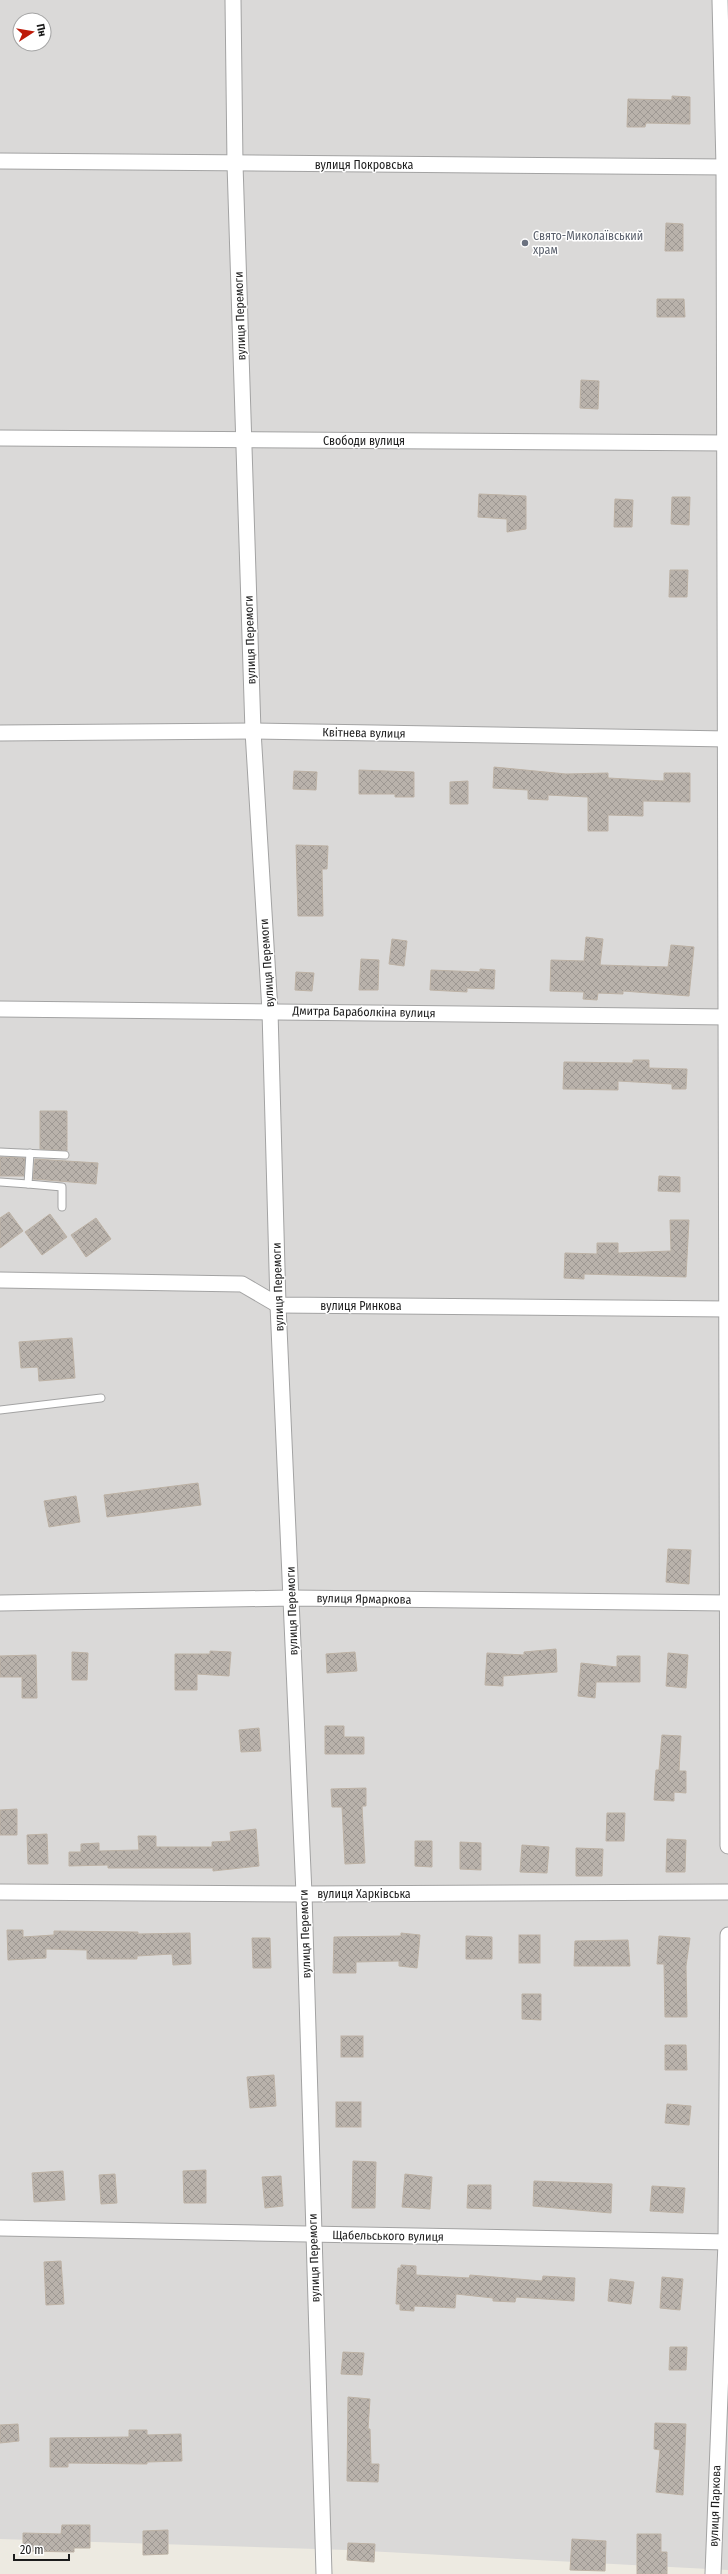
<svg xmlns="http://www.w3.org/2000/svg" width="728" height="2574" font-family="'Fira Sans Condensed',sans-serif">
<defs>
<pattern id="building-cross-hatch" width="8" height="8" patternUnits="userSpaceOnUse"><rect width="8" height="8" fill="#b9b2ab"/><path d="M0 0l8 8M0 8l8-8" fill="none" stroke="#9e9893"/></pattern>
</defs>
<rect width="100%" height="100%" fill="#edeae1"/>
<path fill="#dad9d8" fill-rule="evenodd" d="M0,0h728v2570l-381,-20 -347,-11zM20,20h24v24h-24z"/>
<g fill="url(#building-cross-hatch)" stroke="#bdb2a5">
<path d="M672,96l18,1v27l-44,-1 -1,4h-18l1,-28 44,1z"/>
<path d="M666,223l17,1v27h-18z"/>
<path d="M657,299h27l1,18h-28z"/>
<path d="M581,380l18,1 -1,28 -18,-1z"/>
<path d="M479,494l47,2v33l-19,3v-13l-29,-2z"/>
<path d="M672,497h18l-1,28 -18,-1z"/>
<path d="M615,499l18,1 -1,27h-18z"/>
<path d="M670,570h18l-1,27h-18z"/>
<path d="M494,767l72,7 42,-1v5l56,3v-8h26v29l-47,-1v15l-35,-1v16h-20v-34l-40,-2v5l-20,-1v-9l-35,-2z"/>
<path d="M359,770l55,2v25h-19v-3h-36z"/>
<path d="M294,771l23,1 -1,18 -23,-1z"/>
<path d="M468,781v23h-18v-22z"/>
<path d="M296,845l32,1 -1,23h-5l1,47h-25z"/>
<path d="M586,937l17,2 -3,26 68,2 3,-22 23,2 -5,49 -66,-5v3l-25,-1 -1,7 -14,-1 1,-7 -34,-1 1,-31 33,1z"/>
<path d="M392,939l15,2 -3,25 -15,-2z"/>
<path d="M361,959l18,1 -1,30h-19z"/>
<path d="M480,969l15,1 -1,19 -27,-1v4l-37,-2 1,-20 49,2z"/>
<path d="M296,972l18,1 -2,18 -17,-1z"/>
<path d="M633,1060h16v8l38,1 -1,20h-14v-5l-54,-3v9l-55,-1 1,-27 69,1z"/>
<path d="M40,1111h27v40l-27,-2z"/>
<path d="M0,1157l25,1 -1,18h-24z"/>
<path d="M35,1159l63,4 -2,21 -63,-5z"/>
<path d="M659,1176l21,1v15l-22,-1z"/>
<path d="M9,1212l14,19 -23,17v-30z"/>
<path d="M50,1214l17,23 -25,18 -17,-23z"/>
<path d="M96,1218l15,21 -25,18 -15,-22z"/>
<path d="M670,1220h19l-3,57 -102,-3v5l-20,-1 1,-25 32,1v-11h21v10l53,-2z"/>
<path d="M72,1338l3,40 -36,3 -1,-14 -17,1 -2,-26z"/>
<path d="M198,1483l3,22 -94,12 -3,-22z"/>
<path d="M76,1496l4,26 -31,5 -5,-26z"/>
<path d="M668,1549l23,1 -2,34 -23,-2z"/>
<path d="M556,1649l1,23 -54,4v10l-18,-1 2,-32 37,2v-3z"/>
<path d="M210,1651l21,1 -2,24 -32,-2v16h-22v-36h35z"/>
<path d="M72,1652l16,1 -1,27h-15z"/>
<path d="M355,1652l2,19 -30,2 -1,-19z"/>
<path d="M668,1653l20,2 -2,33 -20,-2z"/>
<path d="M36,1655l1,43h-15v-21h-22v-21z"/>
<path d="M617,1656h23v26h-44l-1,16 -17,-2 3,-33 36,4z"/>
<path d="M325,1726h19v11h20v17h-39z"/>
<path d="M259,1728l2,23 -20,1 -2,-22z"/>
<path d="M662,1735l19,1 -2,35h7v22l-12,-1v9l-20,-1 2,-30h3z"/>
<path d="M366,1788v18h-4l3,57 -20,1 -3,-57h-10l-1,-18z"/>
<path d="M17,1809v26h-17v-25z"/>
<path d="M607,1813h18l-1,28h-18z"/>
<path d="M256,1829l3,37 -46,5v-3h-105v-3l-39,1v-14h12v-8l18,-1v8l40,-1 -1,-14h18v11h56v-5l19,-1 -1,-9z"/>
<path d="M47,1834l1,30h-20l-1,-29z"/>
<path d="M667,1839l19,1 -1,32h-19z"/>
<path d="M415,1841h17v26l-17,-1z"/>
<path d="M460,1842l21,1v27l-21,-1z"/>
<path d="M522,1845l27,2 -2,26 -27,-1z"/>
<path d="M576,1848l27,1 -1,27h-26z"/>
<path d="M7,1930h16v7l31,-2v-4l84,1v2l52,-1 1,31 -18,1 -1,-11 -35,2v3h-50v-9l-41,-1v9l-38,2z"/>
<path d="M401,1933l19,2 -3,33 -18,-2v-5l-43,1v11h-23l1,-36 67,-1z"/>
<rect x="519" y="1935" width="21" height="28"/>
<path d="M466,1936l26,1v22h-26z"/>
<path d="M659,1936l31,2 -4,28 1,51h-22l-1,-53h-7z"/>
<path d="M252,1938h18l1,30h-18z"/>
<path d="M628,1940l2,26h-56l1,-25z"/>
<path d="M522,1994h19v26l-19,-1z"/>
<rect x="341" y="2036" width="22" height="21"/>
<path d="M665,2045h21l1,25h-22z"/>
<path d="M274,2075l2,31 -26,2 -3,-31z"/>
<rect x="336" y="2102" width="25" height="25"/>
<path d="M667,2104l24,2 -2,19 -24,-2z"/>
<path d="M353,2161l23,1 -1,46h-23z"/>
<path d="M206,2170v33h-22l-1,-32z"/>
<path d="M63,2171l2,29 -31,2 -2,-29z"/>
<path d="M115,2174l2,29 -16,1 -2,-29z"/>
<path d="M405,2174l27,3 -2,32 -28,-2z"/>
<path d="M281,2176l2,30 -18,2 -3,-31z"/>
<path d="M534,2181l78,3 -1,29 -78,-7z"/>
<path d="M468,2185h23v24l-24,-1z"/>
<path d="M652,2186l33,2 -2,25 -33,-2z"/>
<path d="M61,2261l3,43 -18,1 -2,-43z"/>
<path d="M401,2265l15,1v9l53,3 1,-3 72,6 1,-5 32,2 -1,23 -58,-4 -1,5 -22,-1v-3l-37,-4 -1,14 -41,-2v5l-14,-1v-6h-4l2,-36h3z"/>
<path d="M662,2277l21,2 -3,31 -20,-2z"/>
<path d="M610,2279l24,3 -3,22 -23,-3z"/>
<path d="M670,2347h17l-1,23h-17z"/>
<path d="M343,2352l21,1 -2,22 -21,-1z"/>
<path d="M348,2397l22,2 -2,30h2l1,35h8l-1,18 -31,-1z"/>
<path d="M655,2423l31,1 -3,71 -27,-3 4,-42 -6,-1z"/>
<path d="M18,2424l1,17 -19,2v-18z"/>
<path d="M129,2430h18v5l34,-1 1,27 -35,1v2l-79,-1v4h-18v-29l79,-1z"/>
<path d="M62,2525h28v23h-16v4l-51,-1v-18l38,1z"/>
<path d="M168,2530v24l-25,1v-24z"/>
<path d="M637,2534h24v18h6v22h-30z"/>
<path d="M572,2539l34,2 -1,30 -35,-1z"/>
<path d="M348,2543l27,1 -1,18 -27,-2z"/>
</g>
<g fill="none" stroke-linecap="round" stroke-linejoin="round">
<defs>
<g id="service">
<path d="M0,1152l65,3"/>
<path d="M30,1153l-2,31 34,3v20"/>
<path d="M0,1182l28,2"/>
<path d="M0,1410l101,-12"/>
</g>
<g id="minor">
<path d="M233,0l2,164 18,567 17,280 8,294 26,589 20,680"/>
<path d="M720,0l4,167 4,1679"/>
<path d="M0,161l728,6"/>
<path d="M0,438l728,5"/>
<path d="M0,733l253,-2 475,8"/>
<path d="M0,1009l728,8"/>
<path d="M0,1280l242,4 36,21 450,4"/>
<path d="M0,1603l291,-5 437,5"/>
<path d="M0,1892l304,2 424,-2"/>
<path d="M0,2228l728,14"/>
<path d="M713,2574l13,-332 2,-307"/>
</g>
</defs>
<use href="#service" stroke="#a3a3a3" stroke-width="9"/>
<use href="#minor" stroke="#a3a3a3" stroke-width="17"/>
<use href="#service" stroke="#fff" stroke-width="7"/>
<use href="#minor" stroke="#fff" stroke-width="15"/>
</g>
<circle fill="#6b7280" stroke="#fff" stroke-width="1.5" cx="525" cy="243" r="4"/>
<g text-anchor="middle" stroke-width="3" stroke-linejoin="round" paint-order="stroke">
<g font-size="12" fill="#1c1c1c" stroke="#fff">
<text x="364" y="169">вулиця Покровська</text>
<text transform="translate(240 316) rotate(-92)" y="4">вулиця Перемоги</text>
<text x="364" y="445">Свободи вулиця</text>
<text transform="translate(250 640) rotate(-92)" y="4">вулиця Перемоги</text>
<text transform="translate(364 733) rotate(1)" y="4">Квітнева вулиця</text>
<text transform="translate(267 963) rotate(-94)" y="4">вулиця Перемоги</text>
<text transform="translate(364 1012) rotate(1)" y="4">Дмитра Бараболкіна вулиця</text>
<text transform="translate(278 1287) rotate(-92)" y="4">вулиця Перемоги</text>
<text x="361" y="1310">вулиця Ринкова</text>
<text transform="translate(364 1599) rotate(1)" y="4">вулиця Ярмаркова</text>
<text transform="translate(292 1611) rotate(-92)" y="4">вулиця Перемоги</text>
<text x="364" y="1898">вулиця Харківська</text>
<text transform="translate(305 1934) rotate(-92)" y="4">вулиця Перемоги</text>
<text transform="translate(388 2236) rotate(1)" y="4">Щабельського вулиця</text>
<text transform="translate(314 2258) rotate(-92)" y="4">вулиця Перемоги</text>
<text transform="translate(715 2506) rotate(-88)" y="4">вулиця Паркова</text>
</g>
<g font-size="12" fill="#5b616d" stroke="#fff" text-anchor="start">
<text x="533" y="240">Свято-Миколаївський<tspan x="533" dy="14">храм</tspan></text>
</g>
</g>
<g transform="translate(32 32) rotate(78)"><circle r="19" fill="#ffffff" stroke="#a4a4a4"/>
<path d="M0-3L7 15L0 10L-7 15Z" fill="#be1a09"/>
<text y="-6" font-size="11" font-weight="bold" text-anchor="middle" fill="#1c1c1c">Пн</text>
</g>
<path d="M14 2554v6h55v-6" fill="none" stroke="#1c1c1c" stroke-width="2"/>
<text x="20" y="2554" font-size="12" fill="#1c1c1c" stroke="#ffffff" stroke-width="3" paint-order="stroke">20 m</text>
</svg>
